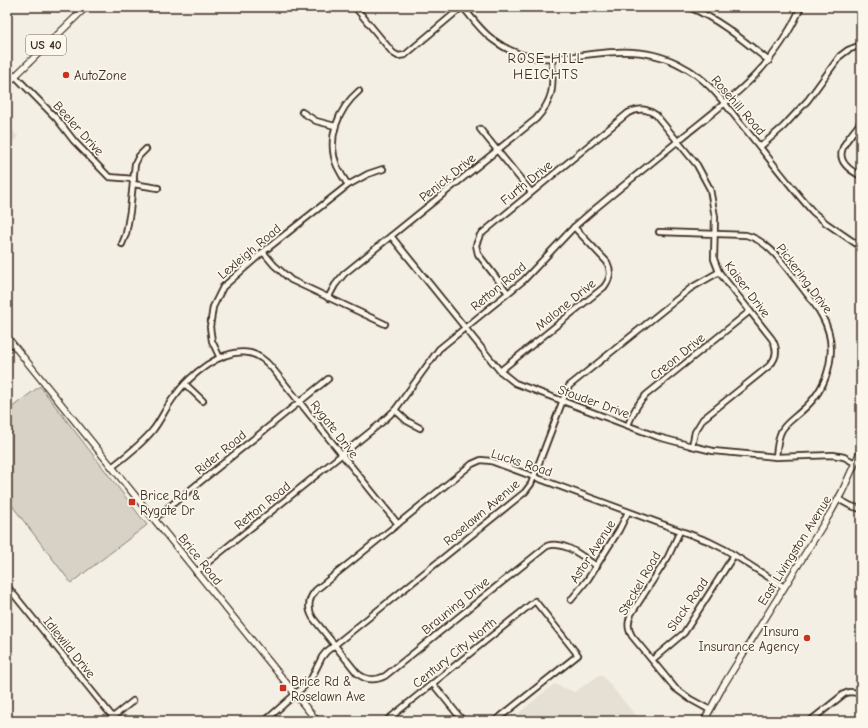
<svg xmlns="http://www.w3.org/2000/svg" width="868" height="728" font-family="'Comic Neue',sans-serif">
<rect width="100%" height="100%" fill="#f3efe4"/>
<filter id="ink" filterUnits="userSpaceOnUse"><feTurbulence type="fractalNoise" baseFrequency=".025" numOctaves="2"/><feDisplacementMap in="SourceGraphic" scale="8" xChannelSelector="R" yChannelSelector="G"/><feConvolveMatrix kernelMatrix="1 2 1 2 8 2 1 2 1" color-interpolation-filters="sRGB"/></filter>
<g filter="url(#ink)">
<g fill="#e5dfd4">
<path d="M7,123l11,14 -11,9z"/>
<path d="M601,674l39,47h-131l45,-37 21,8z"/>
</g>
<path fill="#d8d1c6" stroke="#8a7e72" d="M40,386l107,139 -76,58 -64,-84v-88z"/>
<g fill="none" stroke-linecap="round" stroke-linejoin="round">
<defs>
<g id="minor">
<path d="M355,7l38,46 5,3 7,-1 7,-6 50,-42"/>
<path d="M463,7c9,11 17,23 29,32 43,33 78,14 125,13 23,-1 45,3 65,14 26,13 42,37 60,59 24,29 46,59 71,87l13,11 35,24"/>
<path d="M689,7c31,13 55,34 80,54"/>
<path d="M15,76l42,43 17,22 35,36 25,2"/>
<path d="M302,112l14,9 19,5"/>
<path d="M861,122c-17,22 -34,37 0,54"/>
<path d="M480,129l51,63"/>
<path d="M760,147l23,-20 25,-27 32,-44 8,-6 13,-5"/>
<path d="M133,184l25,4"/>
<path d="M348,185c-4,-6 -8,-13 -11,-19 -11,-27 1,-57 22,-75"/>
<path d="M659,232l87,3c23,6 37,29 51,46 8,11 18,22 25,35 17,30 8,68 -16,91 -22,21 -27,16 -30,50"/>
<path d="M391,236l109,135 15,12 143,54 34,9 21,5 43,4 20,2 57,-2 11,2 11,6"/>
<path d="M122,244l4,-10 4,-23 5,-47 4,-8 7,-7"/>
<path d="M263,252l11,13 17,15 94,44"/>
<path d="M508,293l-30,-39 -2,-9 4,-10 148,-122c11,-5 18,-5 28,2l41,50 13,24 5,28 -1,42 5,13 53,67c6,10 5,19 -3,27l-66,53 -8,13 -3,14"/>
<path d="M328,298l7,-13 9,-11 192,-155c19,-21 17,-33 16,-60"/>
<path d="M220,358l-8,-17 -2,-14 3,-20 10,-20 40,-35 85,-67 20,-11 15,-5"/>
<path d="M500,371l104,-84c6,-8 8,-15 3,-25l-33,-35"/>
<path d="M185,384l18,17"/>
<path d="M395,410l12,11 13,7"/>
<path d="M628,425c5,-12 9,-21 18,-30l104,-84"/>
<path d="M112,467c14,-11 29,-22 41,-37 8,-10 13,-23 21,-33 15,-21 48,-50 76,-44 9,2 16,8 22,15l126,156"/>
<path d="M838,499l13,7 10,3"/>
<path d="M154,519l174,-140"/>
<path d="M680,531l-12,26 -37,57c-3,8 -4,14 1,22l43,52 15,11 20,11"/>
<path d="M597,566c-15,-9 -32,-26 -50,-20l-162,130c-10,5 -19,5 -28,-3l-44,-55c-6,-10 -5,-19 3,-28l156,-126 9,-4 10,1 217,80 18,9 58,37"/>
<path d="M196,572l185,-149 14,-13 44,-61 85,-69 50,-53 16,-14c31,-26 63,-51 94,-77 49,-39 91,-69 117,-129"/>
<path d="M7,586l109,135"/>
<path d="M571,600l17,-21 31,-49 9,-18"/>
<path d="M652,660l32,-27 50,-78"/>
<path d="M433,684l30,37"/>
<path d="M108,721l25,-20"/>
<path d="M265,721l45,-40 12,-24 4,-5 199,-160 6,-8 35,-92 3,-6 122,-98 28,-16"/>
<path d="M386,721l149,-120 43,54 -83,66"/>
<path d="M810,721l34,-27 5,-2 12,1"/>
</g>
<g id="major">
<path d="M7,84l79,-77"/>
<path d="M7,337l310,384"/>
<path d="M704,721l19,-35 108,-174 11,-20 19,-42"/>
</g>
</defs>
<use href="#minor" stroke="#3b2a1e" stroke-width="8"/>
<use href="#major" stroke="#3b2a1e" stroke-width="8"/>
<use href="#minor" stroke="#fbf7ec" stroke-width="4.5"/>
<use href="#major" stroke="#fbf7ec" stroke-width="5.5"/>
</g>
</g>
<g fill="#c8321e" stroke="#fbf7ec" stroke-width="1.5">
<circle cx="66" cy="75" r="4"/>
<rect x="128" y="498" width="8" height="8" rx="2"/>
<circle cx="807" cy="638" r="4"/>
<rect x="279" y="684" width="8" height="8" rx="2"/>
</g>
<g text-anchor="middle" stroke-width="3.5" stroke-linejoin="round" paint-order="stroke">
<rect fill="#fbf7ec" stroke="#75685c" stroke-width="1" x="26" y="35" width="40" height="20" rx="3"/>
<g font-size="12" font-weight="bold" fill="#3b2a1e">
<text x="46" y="49">US 40</text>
</g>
<g font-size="13" fill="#3b2a1e" stroke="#fbf7ec" text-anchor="start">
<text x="74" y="80">AutoZone</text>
<text x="140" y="500">Brice Rd &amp;<tspan x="140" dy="15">Rygate Dr</tspan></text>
<text x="799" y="636" text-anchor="end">Insura<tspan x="799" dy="15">Insurance Agency</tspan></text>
<text x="291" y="686">Brice Rd &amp;<tspan x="291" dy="15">Roselawn Ave</tspan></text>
</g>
<g font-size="13" fill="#3b2a1e" stroke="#fbf7ec">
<text transform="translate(739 105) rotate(49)" y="5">Rosehill Road</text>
<text transform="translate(79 128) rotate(48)" y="5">Beeler Drive</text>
<text transform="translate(447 177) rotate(-39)" y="5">Penick Drive</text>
<text transform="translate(526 182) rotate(-39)" y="5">Furth Drive</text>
<text transform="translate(249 251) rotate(-40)" y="5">Lexleigh Road</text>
<text transform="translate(805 278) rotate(53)" y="5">Pickering Drive</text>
<text transform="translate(498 286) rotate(-40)" y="5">Retton Road</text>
<text transform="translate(748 289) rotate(53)" y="5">Kaiser Drive</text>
<text transform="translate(565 304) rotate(-39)" y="5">Malone Drive</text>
<text transform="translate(677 356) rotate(-39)" y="5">Creon Drive</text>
<text transform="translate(594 401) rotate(20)" y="5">Stouder Drive</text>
<text transform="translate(335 429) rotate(52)" y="5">Rygate Drive</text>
<text transform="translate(220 452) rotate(-39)" y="5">Rider Road</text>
<text transform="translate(522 462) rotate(18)" y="5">Lucks Road</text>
<text transform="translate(262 505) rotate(-39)" y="5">Retton Road</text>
<text transform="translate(481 512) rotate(-40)" y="5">Roselawn Avenue</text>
<text transform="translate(794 550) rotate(-58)" y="5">East Livingston Avenue</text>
<text transform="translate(592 551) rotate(-57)" y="5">Astor Avenue</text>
<text transform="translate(201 559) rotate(51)" y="5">Brice Road</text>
<text transform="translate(639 583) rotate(-60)" y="5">Steckel Road</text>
<text transform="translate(687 604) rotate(-55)" y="5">Slack Road</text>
<text transform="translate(455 605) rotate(-39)" y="5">Brauning Drive</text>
<text transform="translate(70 647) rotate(51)" y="5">Idlewild Drive</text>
<text transform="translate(454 652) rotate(-39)" y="5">Century City North</text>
</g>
<g font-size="14" letter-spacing="1" fill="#3b2a1e" stroke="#fbf7ec">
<text x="546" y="63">ROSE HILL<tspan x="546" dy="16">HEIGHTS</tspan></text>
</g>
</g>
<rect width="868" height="728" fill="none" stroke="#fbf7ec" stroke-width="24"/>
<rect x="12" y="12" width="844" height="704" fill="none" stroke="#3b2a1e" stroke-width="1.5" filter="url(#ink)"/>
</svg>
